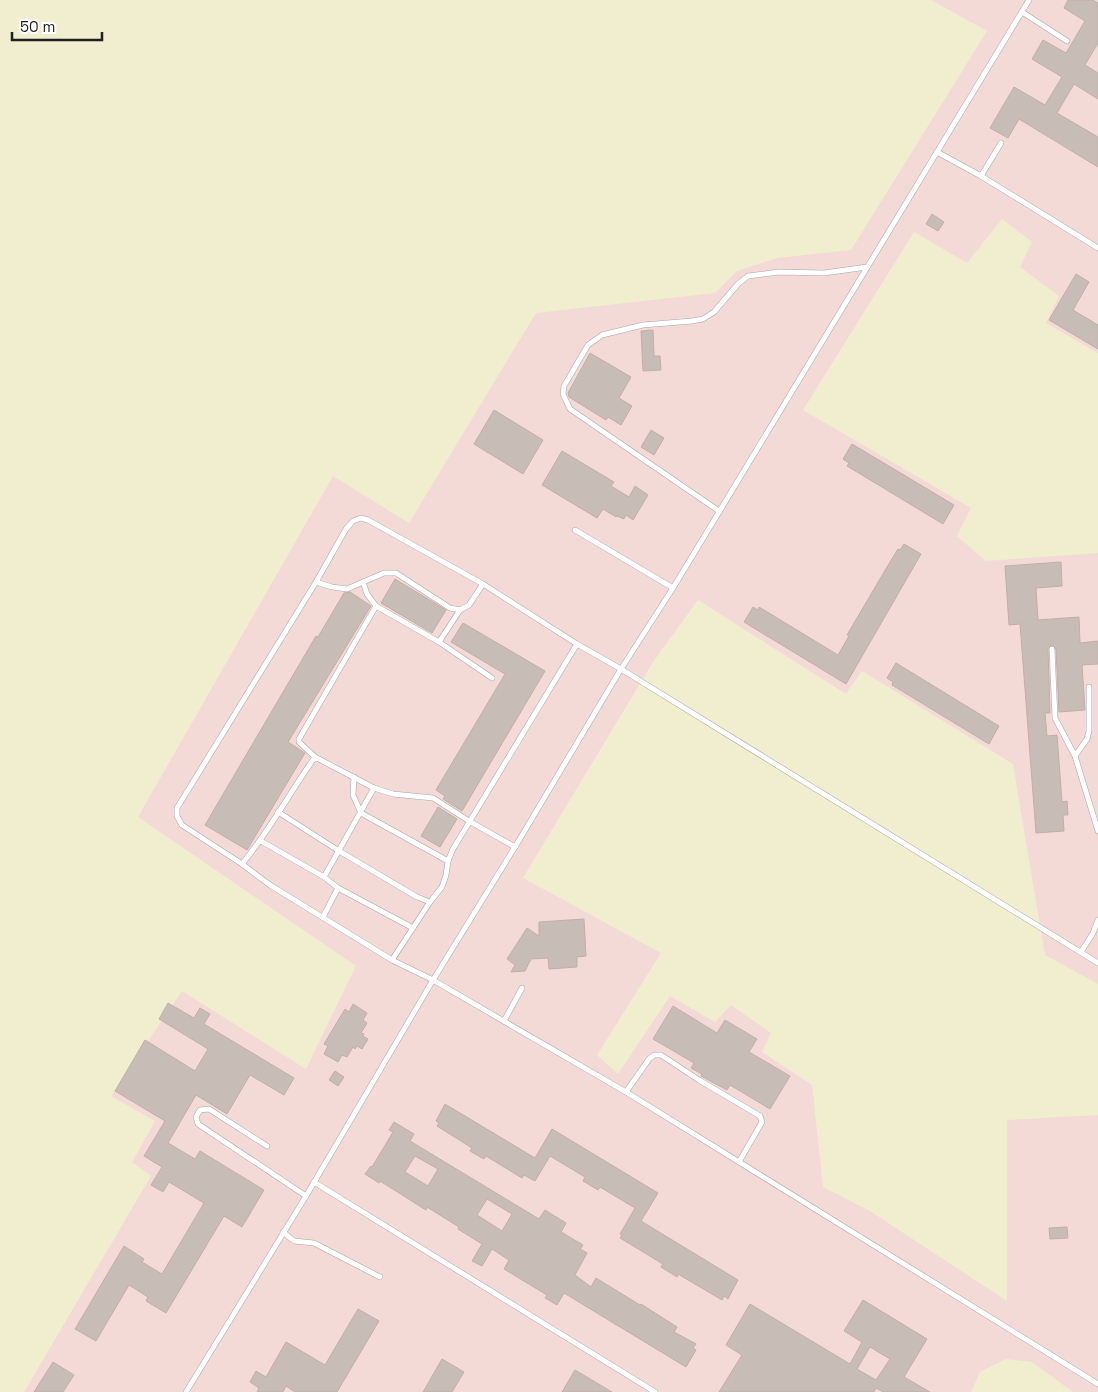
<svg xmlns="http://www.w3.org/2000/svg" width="1098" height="1392" font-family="'Space Grotesk',sans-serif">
<rect width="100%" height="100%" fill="#f0eae4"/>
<rect fill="#f3dad7" x="0" y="0" width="1098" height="1392"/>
<g fill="#f0eece">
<path d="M0,0h931l56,31 -136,219 -74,8 -40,13 -22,22 -179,20 -127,210 -76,-47 -195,341 218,149 -50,103 -124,-78 -71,105 44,25 -23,41 19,14 -127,216h-24z"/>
<path d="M1002,219l30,23 -12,25 39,29 -13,27 52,30v200l-112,8 -29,-25 14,-28 -168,-98 111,-178 53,31z"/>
<path d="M698,600l148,94 16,-23 151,93 32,191 53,29v131l-91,5v181l-137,-90 -47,-24 -11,-102 -50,-33 9,-19 -40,-28 -16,17 -45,-26 -52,78 -21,-19 64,-102 -138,-75 130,-216z"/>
<path d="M1006,1359l26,3 41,30h-102l9,-20z"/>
</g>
<g fill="#c8bcb7" stroke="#c3aea5" fill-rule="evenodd">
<path d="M1068,0h25l5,3v40l-13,22 13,8v26l-24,-15 -17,29 41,24v30l-79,-48 -11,19 -18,-10 24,-41 31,18 17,-28 -30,-18 11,-19 23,13 19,-32 -21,-13z"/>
<path d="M932,214l12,8 -6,9 -12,-7z"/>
<path d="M1076,274l13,8 -16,28 25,15v24l-49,-29z"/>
<path d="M653,330l1,26h6l1,14 -18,1 -2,-40z"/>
<path d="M590,353l41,24 -12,21 13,8 -11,19 -13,-8 -2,3 -37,-23 -1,-4z"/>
<path d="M494,410l49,30 -20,34 -49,-30z"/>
<path d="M651,430l13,8 -10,17 -13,-8z"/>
<path d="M852,444l102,61 -11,19 -96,-58 2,-3 -6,-4z"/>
<path d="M562,451l52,31 -3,4 18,11 6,-11 13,9 -15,25 -7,-5 -2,4 -7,-3 -1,1 -13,-8 -6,9 -55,-33z"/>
<path d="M904,544l17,10 -75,130 -102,-62 9,-15 5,3 1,-3 79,48 11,-19 -2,-1 40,-68 11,-18 2,1z"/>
<path d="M1061,562l1,24 -26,2 2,32 41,-3 1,26 18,-2v23l-16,1 3,45 -26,2 -3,-63 -4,-4 -4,2 2,66h-5l2,23 10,-1 5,67 5,-1 1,14h-5l1,16 -28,2 -16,-209 -11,1 -4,-59z"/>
<path d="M395,579l51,31 -14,23 -51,-30z"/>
<path d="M350,592l21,14 -83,136 17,11 -58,97 -42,-25 111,-189 2,1 26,-44z"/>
<path d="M463,623l82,48 -83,140 -19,-12 2,-3 -9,-6 69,-116 -54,-32z"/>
<path d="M896,663l103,63 -10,18 -97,-59 1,-3 -6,-4z"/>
<path d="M438,807l19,12 -17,28 -19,-11z"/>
<path d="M584,919l2,37 -9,1v10l-28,2 -1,-11 -17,1 -6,12 -14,1 4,-7 -8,-6 20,-31 12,8v-14z"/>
<path d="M168,1003l26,15 6,-10 10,6 -6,10 90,54 -10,17 -34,-20 -23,39 -31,-19 -28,48 27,16 5,-8 64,39 -22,37 -18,-11 -58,97 -20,-12 2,-4 -19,-12 -33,56 -21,-12 49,-83 20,13 -2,3 20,12 42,-71 -35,-21 -6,10 -12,-7 11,-18 -18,-11 21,-35 -50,-30 30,-51 50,31 13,-22 -49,-30z"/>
<path d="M353,1004l14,9 -4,7 4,3 -6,10 3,1 -1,2 5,3 -6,10 -5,-3 -2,3 -2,-2 -6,10 -5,-2 -4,7 -14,-8 4,-8 -4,-2 21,-35 4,3z"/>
<path d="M673,1006l44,27 8,-13 32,19 -8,13 41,24 -20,33 -40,-24 -3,5 -26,-14 1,-2 -11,-6 3,-5 -41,-24z"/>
<path d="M335,1071l9,6 -6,9 -9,-6z"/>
<path d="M445,1104l90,54 17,-29 106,64 -17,28 97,59 -10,19 -4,-3 -2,4 -44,-26 -1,3 -16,-10 2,-3 -43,-26 2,-3 -2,-1 15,-26 -35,-21 -2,3 -15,-9 2,-4 -35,-21 -15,25 -11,-6 -2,3 -36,-22 -2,3 -14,-8 2,-3 -35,-22 2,-3 -3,-2z"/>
<path d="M394,1122l20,12 -4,7 129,78 6,-9 21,13 -5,9 22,13 -3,4 7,4 -12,22 16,12 5,-9 44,27 1,-1 36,23 -3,5 22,12 -3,4 3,2 -10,17 -122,-74 -7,12 -12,-7 2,-3 -43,-26 5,-9 -17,-11 -10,17 -10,-5 10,-17 -24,-15 1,-2 -32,-20 -1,3 -46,-29 -1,2 -14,-9 6,-8 1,1 21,-35 -4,-2zM415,1156l23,13 -10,17 -23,-14zM487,1199l25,15 -10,17 -25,-16z"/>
<path d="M1067,1227l1,11 -18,1 -1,-11z"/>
<path d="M863,1300l64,39 -23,38 26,15h-47l-7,-4 -2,4h-155l23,-37 -16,-10 24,-41 100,60 12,-22 -18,-11zM870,1347l20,12 -14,21 -19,-11z"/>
<path d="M358,1309l21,12 -42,71h-42l-9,-6 -3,6h-26l2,-4 -9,-6 6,-11 10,6 20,-35 39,23z"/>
<path d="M442,1359l22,13 -12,20h-29z"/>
<path d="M53,1362l21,13 -11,17h-29z"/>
<path d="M575,1370l37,22h-50z"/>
</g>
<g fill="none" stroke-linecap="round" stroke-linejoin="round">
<defs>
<g id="lane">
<path d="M1022,12l45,29"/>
<path d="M937,152l44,24 117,72"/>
<path d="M981,176l20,-33"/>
<path d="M719,511l-149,-102 -7,-15 1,-8 24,-41 14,-10 41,-10 49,-4 11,-2 11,-7 24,-28 10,-8 31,-4 45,1 43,-6"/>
<path d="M575,530l98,58"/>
<path d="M316,582l16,5 15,2 37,-16h12l54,35 10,2 9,-5 14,-21"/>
<path d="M363,582l4,12 9,12 63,36 53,36"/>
<path d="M439,642l21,-32"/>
<path d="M1052,649l3,69 20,38 23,75"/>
<path d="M1075,756l12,-17 2,-8v-44"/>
<path d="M315,757l-16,-15v-3l77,-133"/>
<path d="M354,777l-1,18 8,18 87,48"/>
<path d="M278,812l61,39 78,46 13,5"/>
<path d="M261,841l63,36 14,11 75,40"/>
<path d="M242,864c28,-34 48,-72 73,-107l59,31 19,6 40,4 36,23 46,26"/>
<path d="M324,877l50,-89"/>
<path d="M323,917l15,-29"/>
<path d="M1081,952l12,-19 5,-13"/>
<path d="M392,960l38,-58 12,-15 4,-12 2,-14 5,-12 124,-205"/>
<path d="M1098,963l-477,-294 -44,-25 -94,-60 -115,-64 -7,-2 -8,3 -7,8 -30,53 -139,226v8l5,9 60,39 28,21 122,75 41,20 193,112 472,292"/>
<path d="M504,1021l18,-33"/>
<path d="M626,1092l23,-33 5,-4h7l38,25 61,36 2,6 -23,40"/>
<path d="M267,1146l-58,-37 -9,1 -4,7 2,7 108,72"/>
<path d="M314,1182l341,210"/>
<path d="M283,1232l11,9 20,2 66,34"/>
<path d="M186,1392l120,-196 127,-216 82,-133 106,-178 52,-81 356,-588"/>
</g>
</defs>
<use href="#lane" stroke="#a6a6a6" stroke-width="6"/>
<use href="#lane" stroke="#fff" stroke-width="5"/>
</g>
<path d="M12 32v8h90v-8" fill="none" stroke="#1f1f1f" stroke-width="2.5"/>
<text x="20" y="32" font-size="15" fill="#1f1f1f" stroke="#ffffff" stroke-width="4" paint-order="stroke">50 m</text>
</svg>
